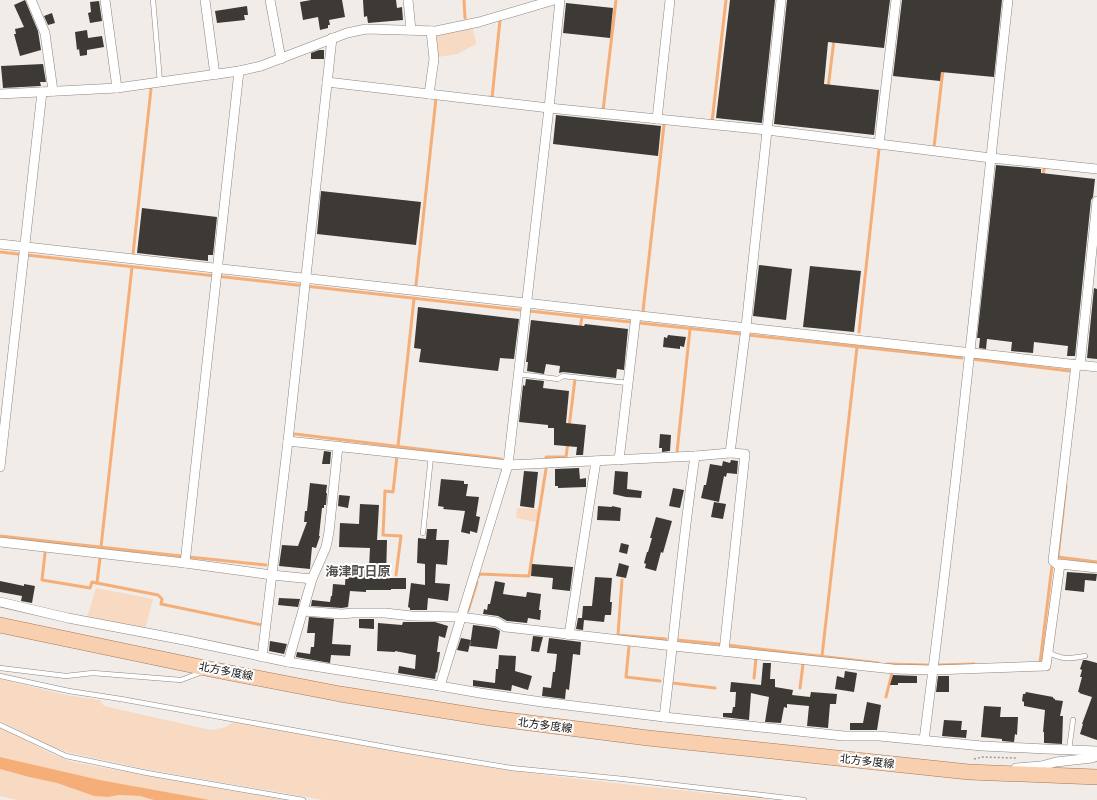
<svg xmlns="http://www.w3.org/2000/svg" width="1097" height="800" font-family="'Roboto Serif','Noto Sans JP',serif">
<rect width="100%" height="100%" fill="#f2ece8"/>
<g fill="#f8d9c2">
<path d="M473,28l3,16 -19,10 -19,3 -4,-21z"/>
<path d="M517,508l21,1 -2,13 -20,-4z"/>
<path d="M96,588l57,11 -8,31 -58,-12z"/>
<path d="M0,679l66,16 34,5 4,6 107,24 15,-3 7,-5c92,16 183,34 275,48 87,12 175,20 262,30h-446l-175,-30 -82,-18 -12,-4 -55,-27z"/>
<path d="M0,728l6,2 46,24 21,8 75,14 139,24h-77l-110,-20 -100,-23z"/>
<path d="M0,769l29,8 28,6 37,13 14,1 11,-2 21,1 14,4h-136l-18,-4z"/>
</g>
<path fill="#f5ae77" d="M0,757l100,23 110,20h-56l-14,-4 -21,-1 -11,2 -14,-1 -37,-13 -28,-6 -29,-8z"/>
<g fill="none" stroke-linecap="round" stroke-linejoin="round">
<g stroke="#f5ae77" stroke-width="3">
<path d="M464,0l1,18"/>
<path d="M828,88l6,-48"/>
<path d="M489,97l3,1 8,-78"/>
<path d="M604,111h-1l13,-111"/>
<path d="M711,122h1l14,-122"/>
<path d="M934,147l9,-78"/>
<path d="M1043,177l1,-8"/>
<path d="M0,252l520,58"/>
<path d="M133,254l18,-165"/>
<path d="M416,285l20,-187"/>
<path d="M529,311l212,23"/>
<path d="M643,311l21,-186"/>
<path d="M580,328l2,-11"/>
<path d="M859,332l20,-183"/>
<path d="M748,335l214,23"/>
<path d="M972,359l98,12"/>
<path d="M569,427l6,-48"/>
<path d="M295,434l206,25"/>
<path d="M398,446l16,-147"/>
<path d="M677,452l13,-123"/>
<path d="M546,457h20l2,-15"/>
<path d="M1066,485l-8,72 39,5"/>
<path d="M0,536l181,20"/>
<path d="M101,547l31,-280"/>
<path d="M45,553l-3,27 48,8 2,-6 5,1"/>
<path d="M189,556v1l77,8"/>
<path d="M100,558l-3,25 61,12 4,4 -1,5 101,21"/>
<path d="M396,575l5,-39 -18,-1 2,-44 8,1 4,-36"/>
<path d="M478,577l1,-3 50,2 17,-107"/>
<path d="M622,580l-4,55 48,4"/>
<path d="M468,611l9,-29"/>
<path d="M677,638v2l42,4"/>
<path d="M727,645l151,18"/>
<path d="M629,646l-3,31 34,4"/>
<path d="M822,656l35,-309"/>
<path d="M1038,663h2l12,-97"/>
<path d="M887,664l40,1"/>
<path d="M938,665l36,-1"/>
<path d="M754,678l2,-20"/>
<path d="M672,683l43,5"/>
<path d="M800,688l3,-24"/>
<path d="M886,697l6,-24"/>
</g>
</g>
<g fill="#3d3935">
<path d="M25,0l13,31 3,19 -21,6 -6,-22h2l-1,-5 9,-2 -10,-22z"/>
<path d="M311,0h31l3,17 -16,3 1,5h-2v3l-8,2 -2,-13 -15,3 -3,-18z"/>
<path d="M363,0h33l1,8 5,-1 1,13 -35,3 -1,-7 -3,1z"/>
<path d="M730,0h45l-13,123 -46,-5z"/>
<path d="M787,0h103l-6,48 -56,-6 -4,42 55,6 -5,45 -100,-11z"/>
<path d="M902,0h100l-8,77 -53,-5 -1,9 -47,-5z"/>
<path d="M99,1l3,20 -12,2 -2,-10 3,-1 -1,-10z"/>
<path d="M566,3l47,5 -3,30 -47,-5z"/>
<path d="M247,6l1,9h-4l1,5 -28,3 -2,-12z"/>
<path d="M52,13l3,10 -7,2 -4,-9z"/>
<path d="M87,30l1,8 14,-2 2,11 -17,3v5l-7,1 -1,-7 -2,1 -2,-18z"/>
<path d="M319,50h5v9h-13v-6z"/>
<path d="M43,64l3,18h-6l1,4 -38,2 -2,-22z"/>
<path d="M556,115l105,11 -3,30 -105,-12z"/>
<path d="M996,165l45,4v4l54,6 -2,18 -2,3 -16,156h-8l1,-10 -34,-4 -1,11 -22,-2 1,-9 -25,-3 -1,10 -7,-1 1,-10h-3z"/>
<path d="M321,191l100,11 -5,43 -99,-11z"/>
<path d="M142,208l75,9 -4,38h-5v6l-71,-8z"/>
<path d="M759,265l33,4 -6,51 -33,-4z"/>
<path d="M810,266l51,5 -7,61 -51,-5z"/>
<path d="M1094,288l3,1v70l-10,-1z"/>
<path d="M418,307l101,12 -5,40 -14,-1 -2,13 -79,-9 2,-13 -7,-1z"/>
<path d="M531,320l53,6 1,-2 43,5 -4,41 -7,-1 -1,9 -53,-6 -4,1 1,-7 -14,-2 -2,10 -17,-3 1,-9h-2z"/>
<path d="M668,335l18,2 -2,10 -4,-1v3l-17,-2 1,-10 3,1z"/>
<path d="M526,379l18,2 -1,7 26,3 -3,32 20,2 -3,30h-7l1,-8 -23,-2v-17h-6v-3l-29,-3 4,-37 2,1z"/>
<path d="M660,434l11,1 -1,16 -8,1v-4h-3z"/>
<path d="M324,451l7,1 -1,12h-8z"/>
<path d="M731,460l7,1 -1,13 -10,-1 -1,4 -2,-1 -5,26 -18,-4 3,-13h2l4,-21 12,2 1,-5 7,2z"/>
<path d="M579,468l1,11 6,-1v9l-28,1v-2h-3v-17z"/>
<path d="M524,471l14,1 -4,36 -14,-2z"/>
<path d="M615,471l13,1 -1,17 15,2 -1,7 -15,-1 -13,-3z"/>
<path d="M441,479l23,2v3h4l-2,12 13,1 -3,19 4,1 -3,16 -7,-2v3l-9,-2 4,-21 -22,-2 1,-2 -6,-1z"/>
<path d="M310,483l17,2 -1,8h1l-1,12h-2v3h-2l-3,28h1l-4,12 -4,-1 -2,21v1l-31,-3 3,-21 16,1 9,-24h-3l1,-11h2z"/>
<path d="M673,488l11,2 -4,18 -11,-2z"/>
<path d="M339,495l11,1 -2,12 -10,-2z"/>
<path d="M714,502l12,2 -3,15 -12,-2z"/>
<path d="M360,504l19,1 -2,35h10l-1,38h20v11h-15v1h-25v2l-16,-1 -2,16 -6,1 -31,-2 1,-6 18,2 1,-6h1l1,-12 12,1 1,-17h23l1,-20 -31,-1 1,-24 19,1z"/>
<path d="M598,506l14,1v-1l9,2 -1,13 -23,-1z"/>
<path d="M656,517l16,4 -9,32 -2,-1 -5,19 -11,-3 1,-4 -2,-1 3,-11h1l4,-14h-2z"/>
<path d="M427,529h10l-1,11h13l-2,25 -11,-1 -1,19 15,1 -2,17 -20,-3 -1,12h-17v-2l-2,-1 3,-24 14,2v-21l-8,-1 1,-25 8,1z"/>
<path d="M621,543l8,2 -2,9 -8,-2z"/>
<path d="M619,563l10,3 -3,12 -10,-2z"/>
<path d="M532,564l41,3 -3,24 -18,-2 1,-11 -22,-2z"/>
<path d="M1067,572l30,2 -1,7 -11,-1 -1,12 -19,-2z"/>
<path d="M595,577l17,1 -2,24h2l-1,13h-6l-1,7 -20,-2 -1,10 -7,-1 2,-11h4l1,-12h9z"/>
<path d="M0,581l24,5v-2l11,2 -3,17 -11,-2 1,-5 -22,-4z"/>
<path d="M495,581l10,2 -2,11 23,3 1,-5 14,2 -2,16h2l-1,10 -12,-2 -1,5 -20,-2 -9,-5 -15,-2 1,-5 3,1 1,-6h2z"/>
<path d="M279,598l21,1 -2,8 -20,-2z"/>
<path d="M309,617l25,2 -2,25 19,1 -1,11 -19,-1 -1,8 -34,-6 1,-5 13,2 1,-7h3l1,-14h-8z"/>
<path d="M359,619h15v10l-15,-1z"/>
<path d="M403,622h32l13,4 -3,12 -6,-2 -2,16h3l-3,21 -1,-1 -1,7 -37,-6 1,-7 16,3 1,-14 -21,-4v1l-18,-1 1,-28 24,2z"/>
<path d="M473,625l22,3 5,3 -3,18 -27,-3z"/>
<path d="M533,636l10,1 -4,15 -8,-1z"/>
<path d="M461,638l10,2 -3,12 -11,-2z"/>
<path d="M549,638l32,4 -1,13 -7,-1 -4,36 -3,-1 -1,10 -23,-3 1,-9 8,1 2,-16h2l2,-18 -10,-1z"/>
<path d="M270,641l17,3 -3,10 -15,-3z"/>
<path d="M499,655l17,1 -1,15 17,5 -4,14 -16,-5 -1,6 -38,-5v-6l22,3 1,-14h2z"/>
<path d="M1083,660h3l11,3v77l-17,-6 3,-10h-1l10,-27 -13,-4 1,-1h-2l4,-15h-2l2,-7 -2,-1z"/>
<path d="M763,663h8l-1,16h5v8l18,3 -1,5 18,2 1,-5 26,2 -1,10h-6l-2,24 -21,-2 2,-20 -22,-2v4l-3,-1 -3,16 -16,-1 4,-25 -18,-4 -2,27 -26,-3v-4h9l1,-6h2l1,-15h-6l1,-10 30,3z"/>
<path d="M845,671l12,2 -3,19 -19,-3 2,-13 7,2z"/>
<path d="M893,675l24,1v7h-19v2h-8z"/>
<path d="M938,676h11v16h-13z"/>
<path d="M1026,692l27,5v1l2,1v1l8,1 -3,15h3l-1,28 -18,-1v-11h-1l2,-22 -21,-4v-4l-2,-1 1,-7h2z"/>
<path d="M867,702l14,3 -4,25h-27v-7h13z"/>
<path d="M984,706l17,1 -1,10h18l-1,18 -2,-1 -1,8 -12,-1v-2l-21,-2z"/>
<path d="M944,720l18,1 -1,9h6l-1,8 -24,-2z"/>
</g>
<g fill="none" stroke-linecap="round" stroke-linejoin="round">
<defs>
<g id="service">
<path d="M153,0l7,82"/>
<path d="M518,374l40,5 5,-3 65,7"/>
<path d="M423,533l8,-77"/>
<path d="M1048,652c14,8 21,7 37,4"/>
<path d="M0,668l66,8 27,-3 88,7 21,-8"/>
<path d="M0,676l69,15 52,8 287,52 103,17 112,11 181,21"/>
<path d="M0,725l66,31 81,17 156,27"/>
<path d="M1069,750l4,-30"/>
</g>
<g id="minor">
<path d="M31,0l14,33 8,58"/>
<path d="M105,0l12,88"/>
<path d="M205,0l10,75"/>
<path d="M270,0l11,59"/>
<path d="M408,0l3,30"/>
<path d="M327,82l222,26 218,22 224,28 106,11"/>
<path d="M0,94l117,-6 122,-17 22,-5 86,-33 19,-4 70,2 43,-9 75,-22"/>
<path d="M429,94l5,-35 -3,-28"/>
<path d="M657,119l13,-119"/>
<path d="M879,144l17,-144"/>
<path d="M0,244l1097,123"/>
<path d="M1080,365l17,-164"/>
<path d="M288,441l220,24 187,-9 35,-3 16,-126 35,-327"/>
<path d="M619,460l17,-145"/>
<path d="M0,467l42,-375"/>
<path d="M0,542l185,21 87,12 40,4"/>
<path d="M185,563l54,-492"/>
<path d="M1059,566l-6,-5 23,-197"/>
<path d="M0,602l68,16 116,22 104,22 152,24 40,7 62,9 122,15 180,19h35l103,10 64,3 51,2"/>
<path d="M303,611l39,3 10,-1h33l27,3 49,1 36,5 8,5 168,19 220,23 40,1 113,-4 14,-102 37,4"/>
<path d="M569,635l27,-174"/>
<path d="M724,651l21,-197 -15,-1"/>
<path d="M262,657l26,-216 44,-403"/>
<path d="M288,662l24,-83 14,-32 3,-15 9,-86"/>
<path d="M440,686l68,-221 41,-357 11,-108"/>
<path d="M664,717c11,-87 18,-174 31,-261"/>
<path d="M924,740c32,-246 57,-493 84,-740"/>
<path d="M1016,768l25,-2 15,-4 36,-4 5,-2"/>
</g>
<path id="primary" d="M0,625l210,44 130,25 151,24 157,20 321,34 128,5"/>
</defs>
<use href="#service" stroke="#8b8682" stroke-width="5.5"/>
<use href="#minor" stroke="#8b8682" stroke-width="10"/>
<use href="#primary" stroke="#a67855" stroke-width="16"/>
<path stroke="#9e9a97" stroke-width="1.5" stroke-dasharray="2 2" stroke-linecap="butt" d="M974,759l9,-2 33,1"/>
<use href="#service" stroke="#fff" stroke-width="4.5"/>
<use href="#minor" stroke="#fff" stroke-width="9"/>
<use href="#primary" stroke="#f8cfaf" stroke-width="15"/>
</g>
<g text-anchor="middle" stroke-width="4" stroke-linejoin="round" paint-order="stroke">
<g font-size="11" fill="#141211" stroke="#fff">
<text transform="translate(226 671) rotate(11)" y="4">北方多度線</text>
<text transform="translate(545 725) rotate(7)" y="4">北方多度線</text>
<text transform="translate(867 761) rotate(6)" y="4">北方多度線</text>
</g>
<g font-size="13" font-weight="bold" fill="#544f4c" stroke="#fff">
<text x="358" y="576">海津町日原</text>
</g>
</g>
</svg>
